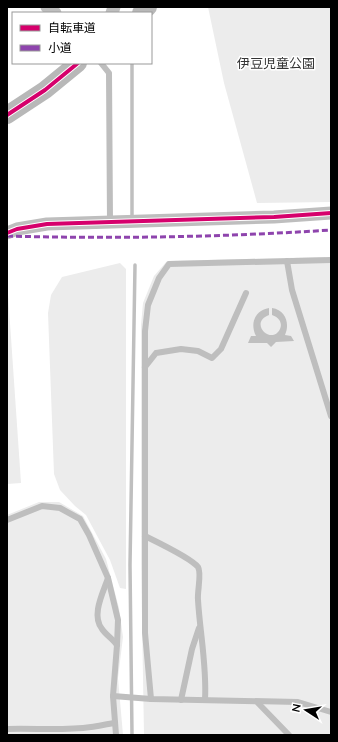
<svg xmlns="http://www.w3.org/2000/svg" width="338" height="742" font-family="'Nunito Sans','Noto Sans JP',sans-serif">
<rect width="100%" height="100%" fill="#fff"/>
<g fill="#ececec">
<path d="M208,7h123v195l-74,1 -33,-120z"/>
<path d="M325,257l6,6v472h-187l-3,-172v-238l2,-22 11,-27 13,-15z"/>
<path d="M120,263l6,6v320l-6,-1 -10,-28 -24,-45 -11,-9 -15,-16 -6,-16 -6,-161 3,-18 11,-18z"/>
<path d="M7,294h1l13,189 -14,1z"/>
<path d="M39,502h20l24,14 23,43 13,49 4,29 -5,41 5,57h-116v-220z"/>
</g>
<path fill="#bfbfbf" d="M269,308v7c-21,8 3,31 11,14 3,-7 -2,-12 -8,-14v-7c14,2 18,16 13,27l6,1 3,5 -18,1 -5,5 -4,-4h-19l3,-7h5c-6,-12 -2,-25 13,-28z"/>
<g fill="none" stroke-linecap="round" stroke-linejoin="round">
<g stroke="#bfbfbf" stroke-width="3.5">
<path d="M132,63v152"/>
<path d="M132,735l-2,-170 5,-300"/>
</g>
<g stroke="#bebebe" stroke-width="6">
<path d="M101,63l8,10 1,149"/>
<path d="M287,261l5,29 39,126"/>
<path d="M145,367l11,-14 25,-4 17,2 14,7 9,-9 25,-56"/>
<path d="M7,520l35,-14 18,2 20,11 9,16 19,43 10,42 -1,25 -4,51 3,39"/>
<path d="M145,536c12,6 46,22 53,31 4,6 -1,25 0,33 2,33 9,67 7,100"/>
<path d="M108,578c-5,15 -17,37 -6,51 4,6 11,10 15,16"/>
<path d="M113,696l38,3 147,3 33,10"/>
<path d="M151,699l-6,-66v-302l3,-26 11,-27 10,-14 162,-4"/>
<path d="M181,700l11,-51 7,-21"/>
<path d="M257,702l32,33"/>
<path d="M7,729c28,-1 56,2 84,-2 8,-1 16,-3 24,-4"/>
</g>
<g stroke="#bebebe" stroke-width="13">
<path d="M47,7l8,6"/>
<path d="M112,13l2,-6"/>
<path d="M7,233l10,-4 30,-5 227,-7 57,-4"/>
</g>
<g stroke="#b8b8b8" stroke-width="18">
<path d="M141,13l7,-6"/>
<path d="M7,115l38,-25 33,-27"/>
</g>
<path stroke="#8e44ad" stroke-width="3" stroke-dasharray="6 3" stroke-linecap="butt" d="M7,236c108,3 216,1 324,-6"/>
<defs>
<g id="cycleway">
<path d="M7,115l38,-25 33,-27"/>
<path d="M7,233l10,-4 30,-5 227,-7 57,-4"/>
</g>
</defs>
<use href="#cycleway" stroke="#fff" stroke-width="6"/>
<use href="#cycleway" stroke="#d6006c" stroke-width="4"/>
</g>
<g text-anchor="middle" stroke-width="3" stroke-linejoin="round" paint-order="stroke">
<g font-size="13" fill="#333" stroke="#fff">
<text x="276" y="68">伊豆児童公園</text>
</g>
</g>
<rect width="338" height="742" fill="none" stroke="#000000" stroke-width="16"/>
<rect x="12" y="12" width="140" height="52" fill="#ffffff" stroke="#999999"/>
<rect x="20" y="25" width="20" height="6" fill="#d6006c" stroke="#999999"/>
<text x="48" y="32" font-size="12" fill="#000000">自転車道</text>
<rect x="20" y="45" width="20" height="6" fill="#8e44ad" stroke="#999999"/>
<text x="48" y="52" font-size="12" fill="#000000">小道</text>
<g transform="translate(306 710) rotate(282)" stroke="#ffffff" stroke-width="3" paint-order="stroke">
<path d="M0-3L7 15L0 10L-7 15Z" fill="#000000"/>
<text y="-6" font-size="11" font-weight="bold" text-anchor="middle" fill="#000000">N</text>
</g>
</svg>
